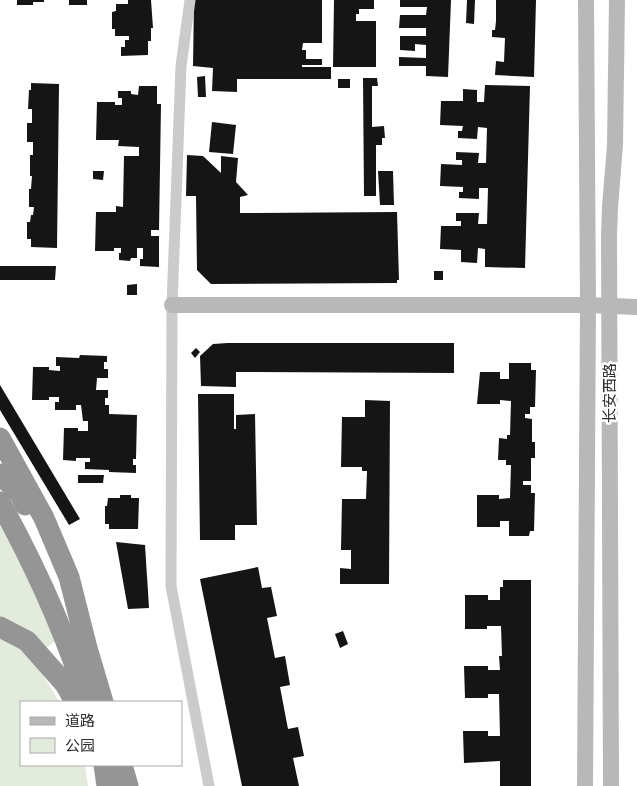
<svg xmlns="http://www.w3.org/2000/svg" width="637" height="786" font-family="Montserrat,'Noto Sans SC',sans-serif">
<rect width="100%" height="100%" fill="#fff"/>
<path fill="#e2ebdc" d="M0,474l56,167 -23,16 26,45h-38v63h64l3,21h-88z"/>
<g fill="#151515">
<path d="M17,0h27v2h-11v3h-16z"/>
<rect x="69" y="0" width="18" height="5"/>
<path d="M128,0h23l2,28h-2v13h-3v14l-27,1v-9h4v-7h4v-4h-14v-7h-3v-17l4,-1v-7h12z"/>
<path d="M194,0h128v43h-19l-1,7h4v9h16v6h-20v2h29v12h-94v13l-25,-1 1,-23 -20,-2z"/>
<path d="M334,0h40v9h-15v5h-3v7h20v46h-43z"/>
<path d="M400,0h51l-3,77 -22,-1v-10h-27v-9l27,1v-13l-11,-1v7l-15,-1v-14h26v-8h-27l1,-13h26l1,-8h-27z"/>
<path d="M467,0h8l-1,24 -8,-1z"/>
<path d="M496,0h40l-2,77 -39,-2 1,-14 8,1 1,-24 -13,-1v-7h3l1,-9z"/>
<path d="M205,76l1,21h-8l-1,-20z"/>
<path d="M363,78h14l1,8h-6v41l12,-1 1,12h-3v7h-6v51h-12z"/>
<rect x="338" y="79" width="12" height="9"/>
<path d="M31,83l28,1 -2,164 -26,-1v-8h-4v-17h3l1,-7h2l1,-8h-5v-18h2l1,-13h-2v-21h3v-13h-6v-19h5v-14h-4l1,-19h2z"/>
<path d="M485,85l45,1 -5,182 -40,-1v-18l-7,-1 -1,15 -16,-1v-12l-21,-1 1,-23h20v-5h-5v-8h23l-1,11h9l1,-36h-9v11l-20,-1v-6h4v-5l-23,-1 1,-22 21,1v-5h-6v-8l23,1 -1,10h8l1,-35 -9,-1 -1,12 -19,-1v-7h4l1,-5 -23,-1 1,-24h22v-12l14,1v12h7z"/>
<path d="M139,86h18v18h4l-2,126h-8v6h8v31l-19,-1v-7h3v-11h-6v10h-6l-1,3 -11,-1v-7h2v-5h-7v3h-19l1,-39h20v-6l7,1 1,-51h15v-9l-21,-1 1,-6h-23l1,-38h18v3h7v-7h-4v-7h13v3l7,1z"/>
<path d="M212,122l24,3 -3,29 -24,-2z"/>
<path d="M187,155l16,1 18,17v-17l17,2 -2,24 12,13 -8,2v16l157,-1 2,68h-2v3l-186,1 -14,-14 -1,-74h-10z"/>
<path d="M93,171h11l-1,9 -10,-1z"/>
<path d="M378,171h15l1,34h-14z"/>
<path d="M0,266h56l-1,14h-55z"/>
<rect x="434" y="271" width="9" height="9"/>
<path d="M137,284v11h-10v-10z"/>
<path d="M228,343h226v30l-218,-1v15l-35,-1 -1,-30 13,-12z"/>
<path d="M196,348l4,4 -5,6 -4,-5z"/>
<path d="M80,355l27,1v6h-3v7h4v9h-11l-1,12h12v8h-3v7h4v9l28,1 -1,44h-3v6h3v8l-27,-1v-2l-24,-1v-7h5v-4h-14v3l-13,-1 1,-32h14v3h10v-10h-5l-2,-16h-5v5h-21v-8h4v-5h-10v3h-17l1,-33h16v3l11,1v-5h-4v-9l23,1z"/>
<path d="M509,363h22v7h5l-1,37h-5v7h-5v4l7,1v23h3v16h-4v23h-8v4h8v8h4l-1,38h-4l-1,5h-20v-15h-9v6h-23v-32h22v4l11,-1 1,-33h-5v-5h-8l1,-22 8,1v-4h3l1,-34 -11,-1v4h-23l3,-32h20v7h9z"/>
<path d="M0,385l80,134 -11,6 -69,-115z"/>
<path d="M198,394h36v35h2v-14l19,-1 2,111h-22v15h-35z"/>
<path d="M365,400l25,1 -1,183h-49v-16l11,1v-19h-10l1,-51h24l1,-28h-5v-4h-21l1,-50h23z"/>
<path d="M78,475h26l-1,8h-25z"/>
<path d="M120,495h11v3h8l-1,31h-29v-5h-4v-18h2l1,-8h12z"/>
<path d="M116,542l29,3 4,63 -21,1z"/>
<path d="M258,567l4,21 9,-1 6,29 -10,2 8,40 10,-2 5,29 -10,2 8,42 10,-2 6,29 -11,2 6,28h-57l-42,-207z"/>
<path d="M503,580h28v206h-31v-25l-36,2 -1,-32h25v5h12l-1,-42h-11v4h-23l-1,-32h24v4h12l-1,-14h3l-1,-30h-14v3h-22v-34h23v5h12v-13h3z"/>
<path d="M343,631l5,13 -8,4 -5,-14z"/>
</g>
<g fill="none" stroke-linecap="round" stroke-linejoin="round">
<path stroke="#cbcbcb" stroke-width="11" d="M190,0l-9,66 -9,239 -1,281 38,200"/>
<g stroke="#b8b8b8" stroke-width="16">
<path d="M172,305h416l49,2"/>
<path d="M585,786l3,-481 -2,-305"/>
<path d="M611,786l-2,-550 1,-29 5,-62 2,-145"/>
</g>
<g stroke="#959595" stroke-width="21">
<path d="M0,438l44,80 25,59 18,71 16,54"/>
<path d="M0,474l20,20 5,11"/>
<path d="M0,502c35,64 66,131 87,200"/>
<path d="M0,627l27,14 38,43 10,18"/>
<path d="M104,765l3,21"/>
<path d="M122,765l6,21"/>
</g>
</g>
<g text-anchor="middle" stroke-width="5" stroke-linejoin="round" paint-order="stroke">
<g font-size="15" fill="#2e2e2e" stroke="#fff">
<text transform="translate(610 393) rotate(-90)" y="5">长安西路</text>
</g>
</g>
<rect x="20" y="701" width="162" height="65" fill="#ffffff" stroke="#ababab"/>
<rect x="30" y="717" width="25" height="8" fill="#b8b8b8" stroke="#ababab"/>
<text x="65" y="726" font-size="15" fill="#2e2e2e">道路</text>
<rect x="30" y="738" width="25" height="15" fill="#e2ebdc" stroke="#ababab"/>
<text x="65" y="751" font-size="15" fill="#2e2e2e">公园</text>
</svg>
